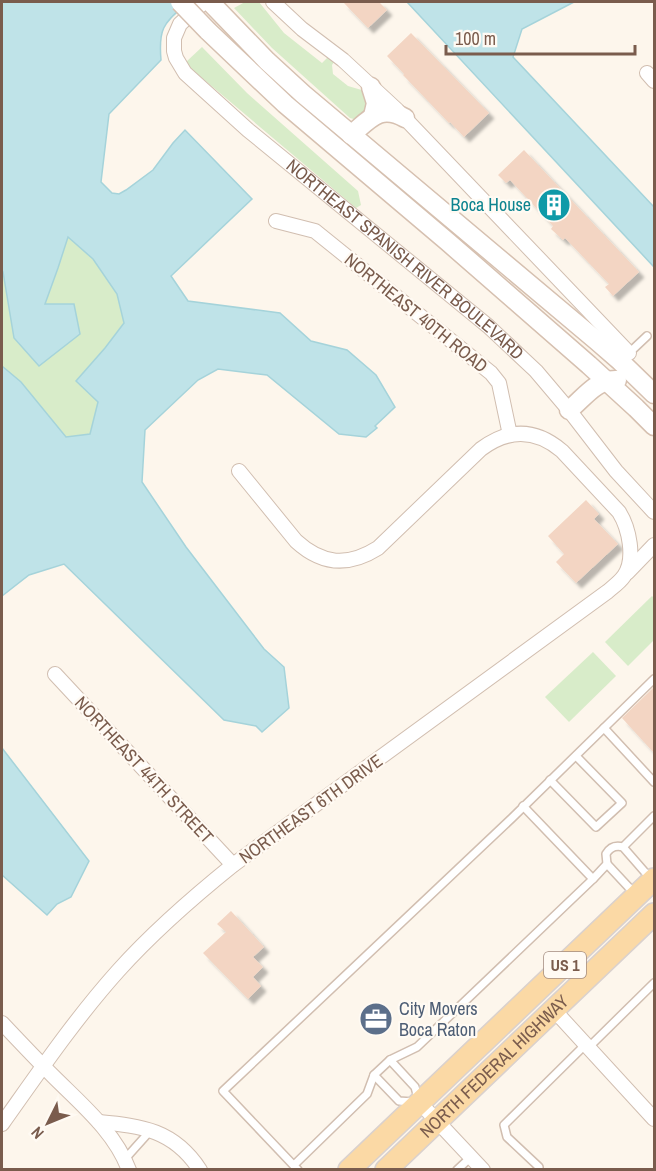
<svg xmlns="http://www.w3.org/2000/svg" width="656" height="1171" font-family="'Archivo Narrow',sans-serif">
<defs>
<filter id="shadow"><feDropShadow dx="5.5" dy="5.5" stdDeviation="1.5" flood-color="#0004"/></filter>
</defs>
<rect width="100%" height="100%" fill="#fdf6ec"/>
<g fill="#d8ecc9">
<path d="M245,2h14l25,31 38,30 6,-6 6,5 -2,3 1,9 15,12 17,5 4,17 -12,12 -7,-2 -78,-70 -38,-40z"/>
<path d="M202,47l45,46 111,98 3,14 -5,3 -167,-141 -3,-5z"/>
<path d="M68,236l25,23 25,35 6,29 -19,25 -7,54 -8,32 -88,95v-259l43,34 13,-36z"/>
<path d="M652,596l2,2v42l-26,26 -23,-24z"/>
<path d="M593,652l23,24 -47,46 -24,-25z"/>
</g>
<g fill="#bfe3e8" stroke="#a5d3da" stroke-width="1.5">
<path d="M2,2h186c-23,21 -30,24 -27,58l-52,54 -8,68 11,11 7,1 7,-4 27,-20 20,-27 12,-13 67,69 -81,77 17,25 92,12 31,28 36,9 29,25 19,32 -20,19 2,2 -11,9 -27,-3 -72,-59 -49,-6 -20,11 -53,50 -3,52 44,65 78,102 20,18 5,41 -27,24 -6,-6 -32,-6 -160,-156 -35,11 -27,21v-230l19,16 45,55 24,-3 8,-32 -22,-21 29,-33 19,-25 -7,-29 -24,-35 -25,-22 -10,31 -13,36h29l6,30 -41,32 -25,-28 -11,-66 -1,-2z"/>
<path d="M407,2h167l-52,27 -9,28 141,150v60z"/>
<path d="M2,748l87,113 -18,36 -14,7 -10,11 -45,-40z"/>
</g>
<g fill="#f3d5c3" filter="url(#shadow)">
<path d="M343,2h36l8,8 -19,18z"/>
<path d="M411,33l78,80 -25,24 -14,-15 -1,1 -46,-48 1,-1 -17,-18z"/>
<path d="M524,150l115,122 -26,24 -8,-9 4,-3 -44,-46 -2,2 -12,-11 2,-3 -43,-46 -4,3 -8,-8z"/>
<path d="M586,500l13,14 -5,5 24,25 -42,39 -20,-21 8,-8 -16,-18z"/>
<path d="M654,687v66l-32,-35z"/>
<path d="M231,911l33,36 -11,10 10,10 -10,10 8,9 -13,13 -45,-46 23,-21 -9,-8z"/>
</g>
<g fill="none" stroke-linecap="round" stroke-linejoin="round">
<defs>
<g id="lane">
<path d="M629,353l18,-17"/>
<path d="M604,728l50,54"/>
<path d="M550,780l46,47 26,-24 -46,-47"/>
<path d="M523,806l70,73"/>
<path d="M623,847l31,-31"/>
<path d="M607,864l27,29"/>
<path d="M589,1047l65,-64"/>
<path d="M390,1060l25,27 3,11"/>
<path d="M374,1075l25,26 14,1"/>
<path d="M125,1159l26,-29"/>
<path d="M294,1165l73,-71 7,-19 16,-15 27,-13 176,-168 14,-15 -1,-10c4,-7 10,-9 17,-7l27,31"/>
<path d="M298,1170l-75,-79 289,-273 142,-139"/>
<path d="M457,1170l14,-13"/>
<path d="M539,1170v-3l-32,-30 -3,-12 82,-81"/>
</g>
<g id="street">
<path id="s1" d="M204,2l-24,22 -6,14v13l2,7 9,15 63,57 240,196 48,45 33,39 47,61 38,41"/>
<path d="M273,2l29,27 41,31 54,50 232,243"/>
<path d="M647,73l7,8"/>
<path d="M276,221l39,10 176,142 8,10 11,52"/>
<path d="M627,573l27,-28"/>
<path d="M55,674l178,191"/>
<path d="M554,1010l100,109"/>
<path d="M2,1023c17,18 34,36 51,53 28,28 62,56 76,94"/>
<path d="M420,1103l63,67"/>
<path d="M99,1122c43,4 75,8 101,48"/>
<path d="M2,1124c37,-52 73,-105 116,-153 35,-39 74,-73 115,-106l374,-273c6,-5 13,-10 17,-16 12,-17 5,-48 -5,-64l-57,-61c-26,-22 -53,-23 -81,-2l-103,99c-30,19 -56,17 -82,-7l-57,-70"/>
</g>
<g id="secondary">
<path d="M210,2l57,59 36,33 294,247 23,20 34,33"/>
<path d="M208,31l77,73 163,138 141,123 47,43 18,18"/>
<path d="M371,87l5,16 -3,13"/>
<path d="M351,135c19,-16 29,-31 54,-17"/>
<path d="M569,410c15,-12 27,-31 48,-30"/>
</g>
<g id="primary">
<path d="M349,1170l305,-291"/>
<path id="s2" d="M386,1170l268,-256"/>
</g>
</defs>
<use href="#lane" stroke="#d1beb0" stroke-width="10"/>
<use href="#street" stroke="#d1beb0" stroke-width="16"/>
<use href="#secondary" stroke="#d6c0b0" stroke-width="21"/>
<use href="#primary" stroke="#dad1cd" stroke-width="24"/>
<use href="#lane" stroke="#fff" stroke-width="7"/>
<use href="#street" stroke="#fff" stroke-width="14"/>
<use href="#secondary" stroke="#fff" stroke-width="18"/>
<use href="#primary" stroke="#fbd9a5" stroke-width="21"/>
<defs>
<path id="secondary-bridge" d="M180,2l28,29"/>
</defs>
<use href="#secondary-bridge" stroke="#d6c0b0" stroke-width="21" stroke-linecap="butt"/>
<use href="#secondary-bridge" stroke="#fff" stroke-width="18"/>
</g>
<defs>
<symbol id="building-disc" viewBox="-11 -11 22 22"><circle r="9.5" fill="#0f9aa8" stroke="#fffaf3"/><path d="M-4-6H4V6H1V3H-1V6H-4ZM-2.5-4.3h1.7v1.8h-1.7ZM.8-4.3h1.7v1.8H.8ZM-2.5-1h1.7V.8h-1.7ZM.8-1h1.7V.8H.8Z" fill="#fff"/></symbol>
<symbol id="office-disc" viewBox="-11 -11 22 22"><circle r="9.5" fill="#5c6f8a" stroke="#fffaf3"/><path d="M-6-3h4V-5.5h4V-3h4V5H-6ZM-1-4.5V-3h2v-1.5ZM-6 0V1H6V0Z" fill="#fff"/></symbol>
</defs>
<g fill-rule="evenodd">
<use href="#building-disc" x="535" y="186" width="38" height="38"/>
<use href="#office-disc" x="357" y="1000" width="38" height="38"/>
</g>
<g text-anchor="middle" stroke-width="4.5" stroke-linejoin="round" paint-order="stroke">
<rect fill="#fffaf3" stroke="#a28b7f" stroke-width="1.5" x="544" y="952" width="42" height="26" rx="4.5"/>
<g font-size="16" font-weight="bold" fill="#7a5c4d">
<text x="565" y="971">US 1</text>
</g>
<g font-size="18" fill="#0d838f" stroke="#fffaf3" text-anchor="end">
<text x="531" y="211">Boca House</text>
</g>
<g font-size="18" fill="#7a5c4d" stroke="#fffaf3">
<text dy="6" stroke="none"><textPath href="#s1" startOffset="374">NORTHEAST SPANISH RIVER BOULEVARD</textPath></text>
<text transform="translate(416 313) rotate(39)" y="6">NORTHEAST 40TH ROAD</text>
<text transform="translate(144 770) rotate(47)" y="6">NORTHEAST 44TH STREET</text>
<text transform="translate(311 809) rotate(-36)" y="6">NORTHEAST 6TH DRIVE</text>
<text dy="6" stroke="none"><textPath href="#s2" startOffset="150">NORTH FEDERAL HIGHWAY</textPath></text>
</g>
<g font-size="18" fill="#4e5e75" stroke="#fffaf3" text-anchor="start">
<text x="399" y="1015">City Movers<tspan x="399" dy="21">Boca Raton</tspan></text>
</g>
</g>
<rect width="656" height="1171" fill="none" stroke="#7a5c4d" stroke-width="6"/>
<g transform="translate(48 1123) rotate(227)" stroke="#fffaf3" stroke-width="4.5" paint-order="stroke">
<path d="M0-4.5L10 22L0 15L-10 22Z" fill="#7a5c4d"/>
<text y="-9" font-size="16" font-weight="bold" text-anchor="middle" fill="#7a5c4d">N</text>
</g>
<path d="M446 45v9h189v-9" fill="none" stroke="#7a5c4d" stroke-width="3"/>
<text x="455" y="45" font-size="18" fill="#7a5c4d" stroke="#fffaf3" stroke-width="4.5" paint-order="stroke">100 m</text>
</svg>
